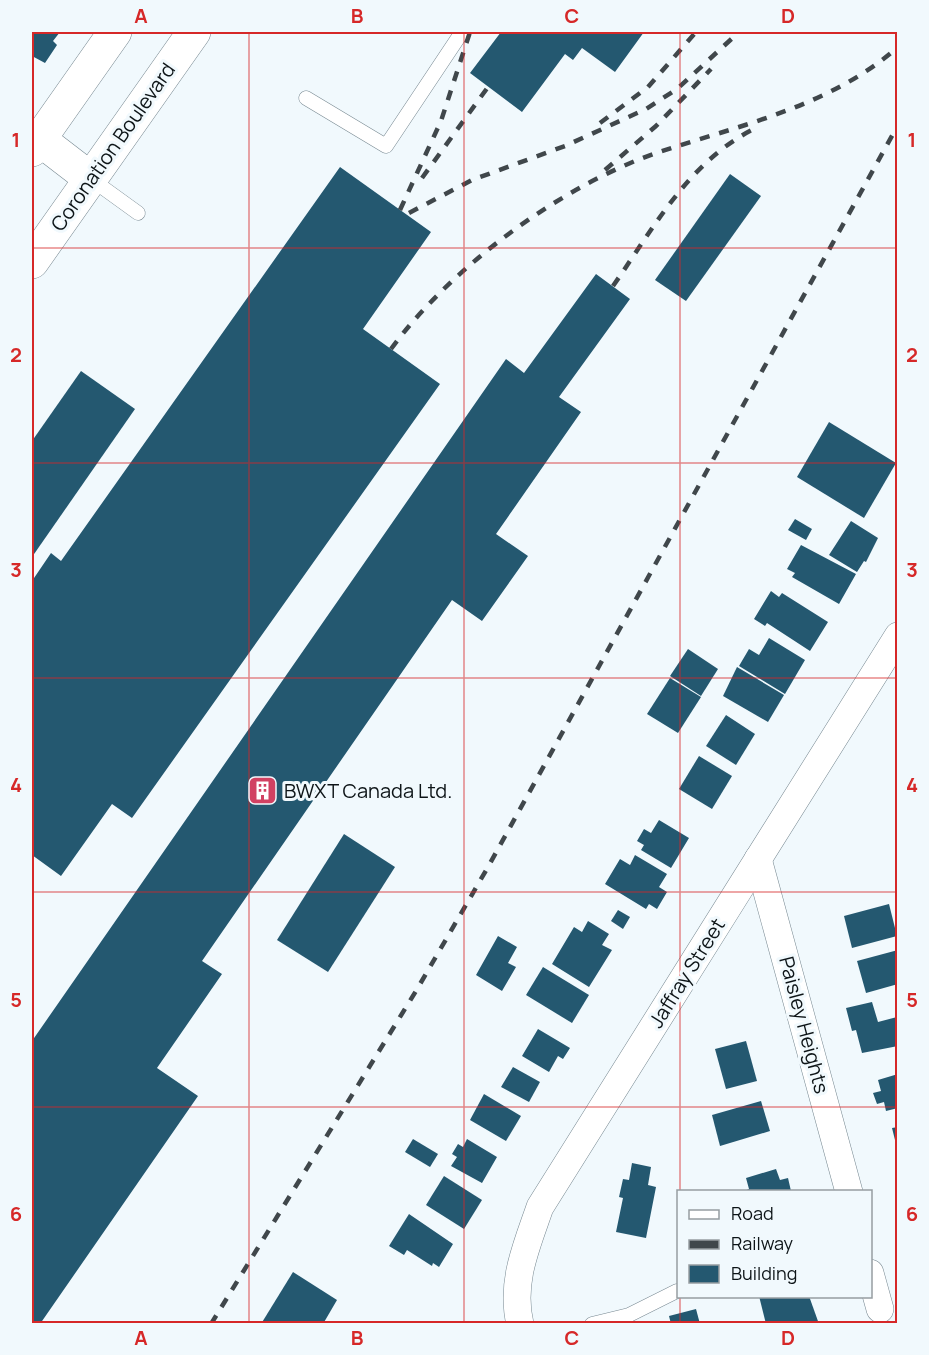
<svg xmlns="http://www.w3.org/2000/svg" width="929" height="1355" font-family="Manrope,sans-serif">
<rect width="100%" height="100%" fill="#f1f9fd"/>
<g fill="#245870">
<path d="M32,32h28l-7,9 4,4 -12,18 -13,-7z"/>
<path d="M501,32h143l-29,40 -33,-24 -9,12 -8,-6 -43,58 -52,-39z"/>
<path d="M340,167l91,65 -68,97 77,55 -308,434 -20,-14 -51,72 -29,-21v-274l19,-28 10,8z"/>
<path d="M730,174l31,22 -75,105 -31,-21z"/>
<path d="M596,274l34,25 -71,98 22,15 -85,122 32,22 -46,65 -30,-21 -250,361 20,13 -65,94 41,28 -158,228h-8v-283l474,-682 18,14z"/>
<path d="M81,371l54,38 -103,148v-116z"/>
<path d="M829,422l67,41 -32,55 -67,-41z"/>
<path d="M795,519l17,10 -6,11 -18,-10z"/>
<path d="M851,521l27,17 -12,24 -2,-1 -7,11 -28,-17z"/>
<path d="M801,545l55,29 -17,30 -47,-27 3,-4 -8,-4z"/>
<path d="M771,591l8,6 3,-4 46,29 -18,29 -43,-28 -2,3 -11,-7z"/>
<path d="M769,638l36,22 -20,34 -46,-28 10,-17 10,6z"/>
<path d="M688,649l30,20 -17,27 -31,-20z"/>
<path d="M737,667l47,28 -16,27 -45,-26z"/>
<path d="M670,678l31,19 -23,36 -31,-19z"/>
<path d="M726,715l29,19 -19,31 -30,-19z"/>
<path d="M699,756l33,20 -20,33 -33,-20z"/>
<path d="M659,820l30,18 -18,30 -30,-18 3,-5 -7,-4 7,-12 7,4z"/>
<path d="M344,834l51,33 -67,105 -51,-32z"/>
<path d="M635,855l32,19 -8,13 8,5 -10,17 -8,-5 -3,5 -41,-25 15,-25 10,6z"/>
<path d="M889,904l8,32 -45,12 -8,-32z"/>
<path d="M618,910l12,7 -7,12 -12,-8z"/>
<path d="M588,921l21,13 -7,11 10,5 -23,37 -37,-23 22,-37 8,5z"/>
<path d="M498,936l19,11 -9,16 8,4 -14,24 -26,-16z"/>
<path d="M898,950v34l-32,9 -9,-32z"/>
<path d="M543,967l46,28 -17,28 -46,-28z"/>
<path d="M872,1002l6,20 19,-5 1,29 -36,7 -6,-23 -4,1 -6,-23z"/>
<path d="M538,1029l32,19 -7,11 -5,-3 -9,16 -27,-16z"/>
<path d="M746,1041l11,40 -31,8 -11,-40z"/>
<path d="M513,1067l27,15 -11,20 -28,-15z"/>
<path d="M898,1074v34l-12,3 -2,-9 -7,2 -4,-11 8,-2 -3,-11z"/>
<path d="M484,1094l37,22 -15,25 -36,-21z"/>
<path d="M761,1101l9,30 -50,15 -8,-31z"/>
<path d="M898,1127v21h-1l-5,-20z"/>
<path d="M413,1139l25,15 -8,13 -25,-15z"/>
<path d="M467,1139l30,18 -15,26 -31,-17 6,-9 -5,-3 6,-10 5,3z"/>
<path d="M632,1163l19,4 -3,18 8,2 -10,51 -30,-6 7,-34 -4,-1 4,-18 6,1z"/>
<path d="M776,1169l4,11 8,-2 3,13 -49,1 7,-3 -3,-11z"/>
<path d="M444,1176l38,24 -18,29 -38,-24z"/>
<path d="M409,1214l44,30 -14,23 -6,-4 -1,3 -25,-16 -3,5 -15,-9z"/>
<path d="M293,1272l44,28 -14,24h-62z"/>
<path d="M759,1296h50l10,28h-53z"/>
<path d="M696,1309l4,15h-29l-2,-8z"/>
</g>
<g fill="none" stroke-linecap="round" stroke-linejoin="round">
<defs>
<g id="service">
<path d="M306,98l80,48 76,-114"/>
<path d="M91,179l47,34"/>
<path d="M592,1324l37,-9 48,-24"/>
</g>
<g id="minor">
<path d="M758,859l91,333"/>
<path d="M870,1273l10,36"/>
<path d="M520,1324c-10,-42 7,-79 20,-117l358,-571"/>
</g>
<g id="secondary">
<path d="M39,139l52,40"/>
<path d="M32,150l83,-118"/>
<path d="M32,262l162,-230"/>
</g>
</defs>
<use href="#service" stroke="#778891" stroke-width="15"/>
<use href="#minor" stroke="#778891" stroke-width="28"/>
<use href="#secondary" stroke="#778891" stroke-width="34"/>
<use href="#service" stroke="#fff" stroke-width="14"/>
<use href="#minor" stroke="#fff" stroke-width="27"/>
<use href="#secondary" stroke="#fff" stroke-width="33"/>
<g stroke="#40474b" stroke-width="4.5" stroke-dasharray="10 10" stroke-linecap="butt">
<path d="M600,123l48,-36 48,-55"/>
<path d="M605,170l51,-44 55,-57"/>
<path d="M422,178l66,-91"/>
<path d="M400,210l41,-89 29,-89"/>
<path d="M409,213l63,-33 93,-34 81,-37 31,-20 62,-57"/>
<path d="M613,286c40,-57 76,-125 141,-157"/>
<path d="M391,349c60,-82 171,-164 268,-197 82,-27 172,-46 239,-105"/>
<path d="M211,1324l205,-333 72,-124 410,-742"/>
</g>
</g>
<path fill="none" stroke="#d62828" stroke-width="1.5" stroke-opacity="0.55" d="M249,32v1292M464,32v1292M680,32v1160M32,248h866M32,463h866M32,678h866M32,892h866M32,1107h866M680,1296v28"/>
<defs>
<symbol id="building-square" viewBox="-11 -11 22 22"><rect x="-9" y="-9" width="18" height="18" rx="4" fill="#d14162" stroke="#f1f9fd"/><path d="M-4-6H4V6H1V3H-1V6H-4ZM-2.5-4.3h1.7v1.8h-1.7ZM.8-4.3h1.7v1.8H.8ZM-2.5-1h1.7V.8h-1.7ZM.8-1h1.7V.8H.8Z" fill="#fff"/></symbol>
</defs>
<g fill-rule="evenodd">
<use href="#building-square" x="246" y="774" width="33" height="33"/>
</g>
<g text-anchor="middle" stroke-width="6" stroke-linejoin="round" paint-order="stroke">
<g font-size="20" fill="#0d1417" stroke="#f1f9fd">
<text transform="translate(113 147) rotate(-55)" y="7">Coronation Boulevard</text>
<text transform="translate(687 973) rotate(-58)" y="7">Jaffray Street</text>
<text transform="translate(804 1025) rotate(75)" y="7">Paisley Heights</text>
</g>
<g font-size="20" fill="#0d1417" stroke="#f1f9fd" text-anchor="start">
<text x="284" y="798">BWXT Canada Ltd.</text>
</g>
</g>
<rect width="929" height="1355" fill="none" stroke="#f1f9fd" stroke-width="66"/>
<rect x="677" y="1190" width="195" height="108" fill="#f1f9fd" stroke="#969da1" stroke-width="1.5"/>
<rect x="689" y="1210" width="30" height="9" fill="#ffffff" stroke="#969da1" stroke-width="1.5"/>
<text x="731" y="1220" font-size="18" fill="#0d1417">Road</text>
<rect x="689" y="1240" width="30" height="9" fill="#40474b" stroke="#969da1" stroke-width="1.5"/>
<text x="731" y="1250" font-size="18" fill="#0d1417">Railway</text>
<rect x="689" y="1265" width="30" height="18" fill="#245870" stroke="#969da1" stroke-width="1.5"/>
<text x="731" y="1280" font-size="18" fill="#0d1417">Building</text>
<rect x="33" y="33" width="863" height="1289" fill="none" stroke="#d62828" stroke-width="2"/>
<g font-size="20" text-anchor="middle" font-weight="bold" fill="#d62828">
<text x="141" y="23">A</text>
<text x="357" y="23">B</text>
<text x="572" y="23">C</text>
<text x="788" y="23">D</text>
<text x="16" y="147">1</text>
<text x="912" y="147">1</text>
<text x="16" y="362">2</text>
<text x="912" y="362">2</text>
<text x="16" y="577">3</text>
<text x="912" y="577">3</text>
<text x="16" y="792">4</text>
<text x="912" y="792">4</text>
<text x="16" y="1007">5</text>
<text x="912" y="1007">5</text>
<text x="16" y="1221">6</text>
<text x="912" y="1221">6</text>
<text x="141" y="1345">A</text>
<text x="357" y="1345">B</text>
<text x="572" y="1345">C</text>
<text x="788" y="1345">D</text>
</g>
</svg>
